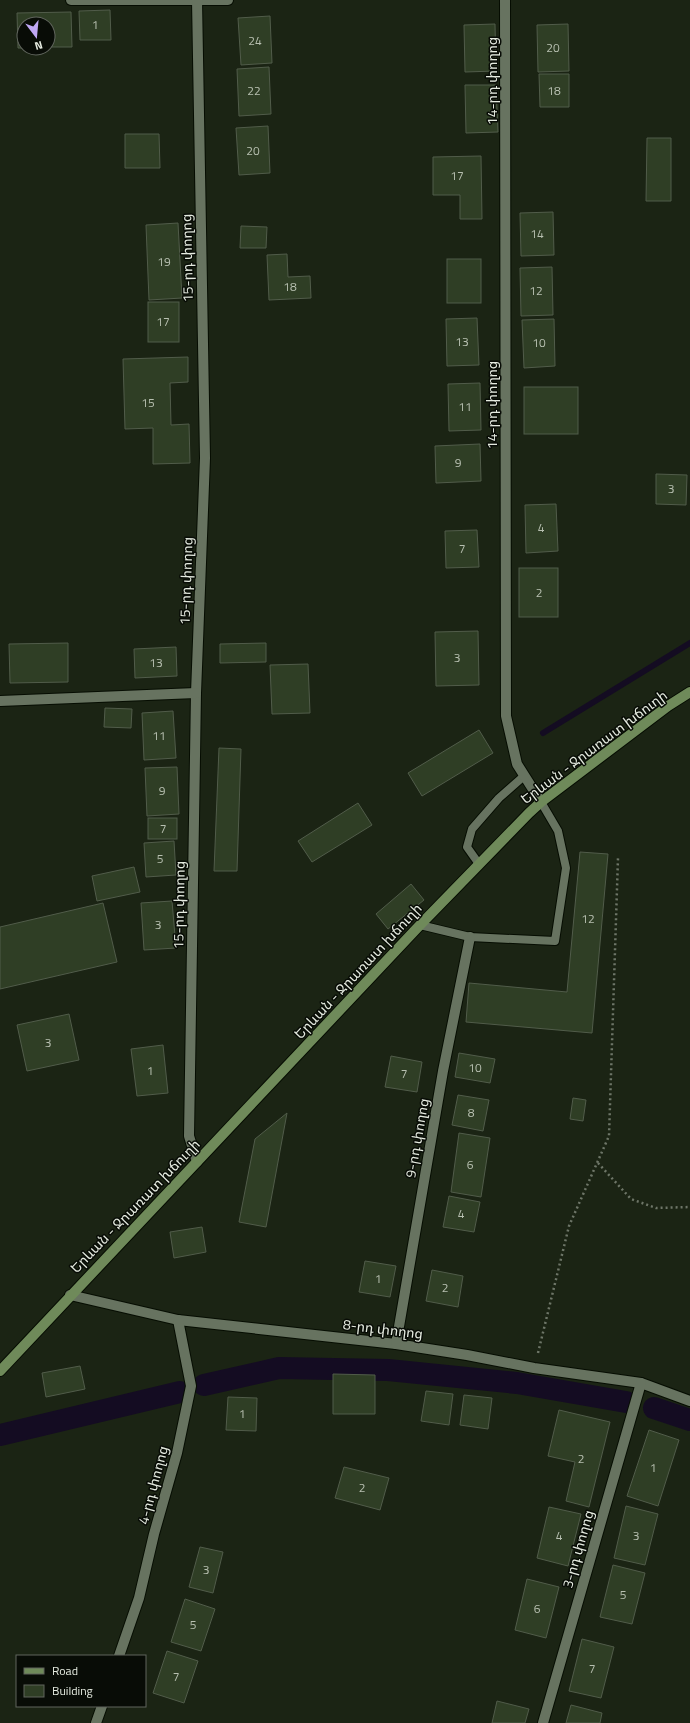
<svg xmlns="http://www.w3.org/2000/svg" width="690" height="1723" font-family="'Titillium Web','Noto Sans Armenian',sans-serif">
<rect width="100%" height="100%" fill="#1b2414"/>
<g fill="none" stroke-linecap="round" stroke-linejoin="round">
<path stroke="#140c22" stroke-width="6" d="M543,733l147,-90"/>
<g stroke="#140c22" stroke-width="22">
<path d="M204,1385l75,-17 109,2 129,13 109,19"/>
<path d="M654,1408l36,12"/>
<path d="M0,1435l180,-43"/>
</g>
</g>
<g fill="#2f3e25" stroke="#515c4a">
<path d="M110,10l1,30h-31l-1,-29z"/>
<path d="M71,12l1,35h-24v-23h-24v24h-6l-1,-35z"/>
<path d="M270,16l2,47 -31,2 -3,-47z"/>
<path d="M495,24l1,47 -31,1 -1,-47z"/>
<path d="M568,24l1,47 -31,1 -1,-47z"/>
<path d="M269,67l2,47 -32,2 -2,-47z"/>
<path d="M539,74h30v33h-29z"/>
<path d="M465,85h31l2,47 -32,1z"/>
<path d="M268,126l2,47 -31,2 -3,-47z"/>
<path d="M125,134h34l1,34h-35z"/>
<path d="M647,138h24v63h-25z"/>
<path d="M481,156l1,63h-22v-24h-27v-38z"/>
<path d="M553,212l1,43 -33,1 -1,-43z"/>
<path d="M178,223l4,75 -33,2 -3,-75z"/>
<path d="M241,226l26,1 -1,21h-26z"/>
<path d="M287,254l1,23 22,-1 1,22 -42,2 -2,-45z"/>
<rect x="447" y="259" width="34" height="44"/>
<path d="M552,267l1,48 -32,1 -1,-48z"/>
<rect x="148" y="302" width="31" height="40"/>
<path d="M477,318l2,47 -32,1 -1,-47z"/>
<path d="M554,319l1,47 -31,2 -2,-48z"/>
<path d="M188,357v25l-18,1 1,42 18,-1 1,39 -37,1v-36l-28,1 -2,-70z"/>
<path d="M480,383l1,47 -32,1 -1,-47z"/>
<rect x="524" y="387" width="54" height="47"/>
<path d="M480,444l1,37 -45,2 -1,-37z"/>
<path d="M656,474l31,1 -1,30 -30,-1z"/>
<path d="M556,504l2,47 -32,2 -1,-48z"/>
<path d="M477,530l2,37 -33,1 -1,-37z"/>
<rect x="519" y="568" width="39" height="49"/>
<path d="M478,631l1,54 -43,1 -1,-54z"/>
<path d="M68,643v39l-58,1 -1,-39z"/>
<path d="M266,643v19l-46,1v-19z"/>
<path d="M176,647l1,29 -42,2 -1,-29z"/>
<path d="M308,664l2,49 -38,1 -2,-49z"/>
<path d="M105,708l27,1 -1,19 -27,-1z"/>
<path d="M173,711l3,47 -32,2 -2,-47z"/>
<path d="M479,730l14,23 -71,43 -14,-23z"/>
<path d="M219,748l22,1 -4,122h-23z"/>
<path d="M177,767l2,47 -32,2 -2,-48z"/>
<path d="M358,803l14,22 -60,37 -14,-21z"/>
<rect x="148" y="818" width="29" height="21"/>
<path d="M174,841l2,34 -30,2 -2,-34z"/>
<path d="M580,852l28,2 -16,179 -126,-11 3,-39 98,9z"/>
<path d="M134,867l6,25 -43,9 -5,-25z"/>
<path d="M411,884l13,16 -36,29 -12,-15z"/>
<path d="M172,901l4,47 -32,2 -3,-47z"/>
<path d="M103,903l14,59 -117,27v-62z"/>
<path d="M69,1014l10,46 -52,11 -10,-46z"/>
<path d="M163,1045l5,48 -31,3 -6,-47z"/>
<path d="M459,1053l36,6 -5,24 -35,-6z"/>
<path d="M391,1056l31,6 -5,30 -32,-5z"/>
<path d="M458,1095l31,5 -6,31 -31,-6z"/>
<path d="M573,1098l13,2 -3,21 -13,-2z"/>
<path d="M287,1113l-21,114 -27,-5 16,-83z"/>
<path d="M459,1133l31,5 -9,59 -30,-5z"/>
<path d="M449,1196l31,6 -6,30 -31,-5z"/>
<path d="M202,1227l4,25 -32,6 -4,-26z"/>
<path d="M365,1261l31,5 -6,31 -31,-5z"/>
<path d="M432,1270l31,6 -5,31 -32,-6z"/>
<path d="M80,1366l5,23 -39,8 -4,-24z"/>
<path d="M333,1374l42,1v39h-42z"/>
<path d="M426,1391l27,3 -4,31 -28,-4z"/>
<path d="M464,1395l28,3 -4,31 -28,-4z"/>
<path d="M228,1397l29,1 -1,33 -30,-1z"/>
<path d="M559,1410l51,12 -21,85 -23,-6 9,-39 -27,-6z"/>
<path d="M649,1430l30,10 -21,66 -31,-10z"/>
<path d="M344,1467l45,11 -9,32 -45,-12z"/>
<path d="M626,1506l32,8 -13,51 -31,-7z"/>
<path d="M549,1507l32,7 -13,52 -31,-8z"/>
<path d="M200,1547l23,5 -10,41 -24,-6z"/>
<path d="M613,1565l32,8 -13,51 -32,-7z"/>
<path d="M527,1579l32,8 -13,51 -31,-8z"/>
<path d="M185,1599l30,10 -14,42 -30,-9z"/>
<path d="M582,1639l32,8 -13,51 -32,-7z"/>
<path d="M167,1651l31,10 -14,42 -31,-10z"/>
<path d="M497,1701l32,8 -4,14h-33z"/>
<path d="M571,1705l31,8 -2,10h-34z"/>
</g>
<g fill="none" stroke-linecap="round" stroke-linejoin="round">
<defs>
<g id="service">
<path d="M479,864l-12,-17 5,-18 27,-31 25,-22"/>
<path d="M420,925l50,12 85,4 11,-73 -8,-37 -17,-29"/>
</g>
<g id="minor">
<path d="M71,0h157"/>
<path d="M197,0l8,458 -9,235 -7,443 8,26"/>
<path d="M505,0l1,716 11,48 24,38"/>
<path d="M0,701l196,-8"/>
<path d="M70,1295l108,25 218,24 71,11 67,13 107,15 49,18"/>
<path d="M396,1344l47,-273 27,-134"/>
<path d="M119,1656l20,-58 15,-64 23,-81 14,-67 -13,-66"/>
<path d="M96,1723l6,-17"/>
<path d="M543,1723l98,-340"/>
</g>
<path id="secondary" d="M0,1371l420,-446 109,-112 12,-11 127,-96 22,-14"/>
</defs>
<use href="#service" stroke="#060d02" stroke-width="10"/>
<use href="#minor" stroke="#060d02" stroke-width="12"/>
<use href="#secondary" stroke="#060d02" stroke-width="12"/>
<g stroke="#6e7668" stroke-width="2.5" stroke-dasharray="2 3" stroke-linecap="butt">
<path d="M598,1163l33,36 25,9 34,-1"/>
<path d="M538,1353l31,-127 40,-90 9,-278"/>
</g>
<use href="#service" stroke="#677360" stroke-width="8"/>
<use href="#minor" stroke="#677360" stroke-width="10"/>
<use href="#secondary" stroke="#6f8a5a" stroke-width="10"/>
</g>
<g text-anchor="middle" stroke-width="3" stroke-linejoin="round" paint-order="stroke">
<g font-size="12" fill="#b8c0b1">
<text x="95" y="29">1</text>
<text x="255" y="45">24</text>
<text x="553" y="52">20</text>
<text x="254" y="95">22</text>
<text x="554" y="95">18</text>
<text x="253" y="155">20</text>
<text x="457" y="180">17</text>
<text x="537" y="238">14</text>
<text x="164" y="266">19</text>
<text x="290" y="291">18</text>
<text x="536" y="295">12</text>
<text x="163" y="326">17</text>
<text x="462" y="346">13</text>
<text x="539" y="347">10</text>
<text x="148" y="407">15</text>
<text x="465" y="411">11</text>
<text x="458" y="467">9</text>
<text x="671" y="493">3</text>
<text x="541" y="532">4</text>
<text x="462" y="553">7</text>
<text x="539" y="597">2</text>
<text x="457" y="662">3</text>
<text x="156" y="667">13</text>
<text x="159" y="740">11</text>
<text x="162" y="795">9</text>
<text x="163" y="833">7</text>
<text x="160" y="863">5</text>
<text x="588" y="923">12</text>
<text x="158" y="929">3</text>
<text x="48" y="1047">3</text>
<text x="475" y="1072">10</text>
<text x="150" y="1075">1</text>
<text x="404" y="1078">7</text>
<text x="471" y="1117">8</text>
<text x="470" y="1169">6</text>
<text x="461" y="1218">4</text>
<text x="378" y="1283">1</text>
<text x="445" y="1292">2</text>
<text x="242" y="1418">1</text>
<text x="581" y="1463">2</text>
<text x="653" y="1472">1</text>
<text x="362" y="1492">2</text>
<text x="559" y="1540">4</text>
<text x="636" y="1540">3</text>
<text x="206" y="1574">3</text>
<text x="623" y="1599">5</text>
<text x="537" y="1613">6</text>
<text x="193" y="1629">5</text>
<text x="592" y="1673">7</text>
<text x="176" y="1681">7</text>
</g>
<g font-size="14" fill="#e5ebe0" stroke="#080c06">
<text transform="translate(492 81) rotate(-90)" y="5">14-րդ փողոց</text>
<text transform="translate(187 258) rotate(-91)" y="5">15-րդ փողոց</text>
<text transform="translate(492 405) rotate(-90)" y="5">14-րդ փողոց</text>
<text transform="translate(186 581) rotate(-88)" y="5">15-րդ փողոց</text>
<text transform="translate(594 747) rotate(-37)" y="5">Երևան - Ջրառատ խճուղի</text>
<text transform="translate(179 905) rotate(-89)" y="5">15-րդ փողոց</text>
<text transform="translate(358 971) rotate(-47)" y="5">Երևան - Ջրառատ խճուղի</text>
<text transform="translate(417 1138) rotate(-80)" y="5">9-րդ փողոց</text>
<text transform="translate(135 1206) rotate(-46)" y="5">Երևան - Ջրառատ խճուղի</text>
<text transform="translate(383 1329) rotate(7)" y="5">8-րդ փողոց</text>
<text transform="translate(153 1485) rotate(-75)" y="5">4-րդ փողոց</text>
<text transform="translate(578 1549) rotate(-74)" y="5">3-րդ փողոց</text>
</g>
</g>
<rect x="16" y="1655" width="130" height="52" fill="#080c06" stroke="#60655d"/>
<rect x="24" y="1668" width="20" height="6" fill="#6f8a5a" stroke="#60655d"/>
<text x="52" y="1675" font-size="12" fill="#e5ebe0">Road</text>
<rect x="24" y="1685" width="20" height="12" fill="#2f3e25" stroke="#60655d"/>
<text x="52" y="1695" font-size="12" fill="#e5ebe0">Building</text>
<g transform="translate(36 36) rotate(164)"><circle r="19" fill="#080c06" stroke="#60655d"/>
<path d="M0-3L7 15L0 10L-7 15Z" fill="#c0a8f4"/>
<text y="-6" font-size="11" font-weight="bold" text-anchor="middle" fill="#e5ebe0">N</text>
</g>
</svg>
